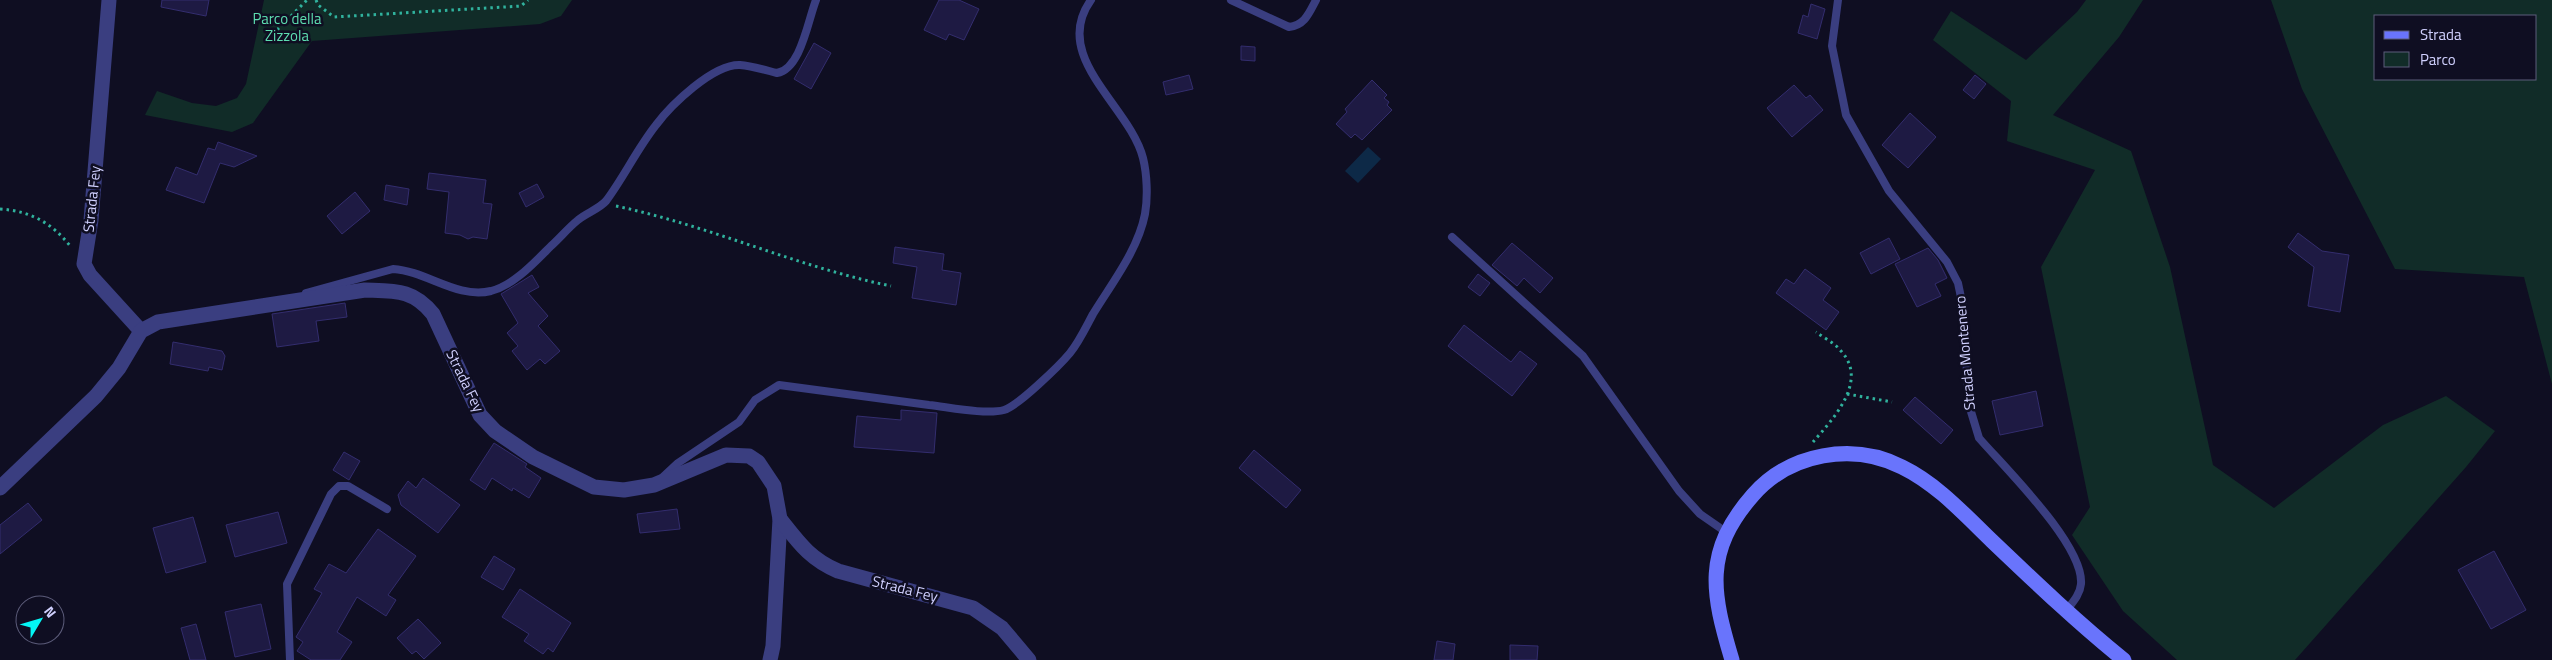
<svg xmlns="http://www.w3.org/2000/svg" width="2552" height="660" font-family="'Titillium Web',sans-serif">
<rect width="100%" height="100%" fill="#0f0e22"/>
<g fill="#112c28" fill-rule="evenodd">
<path d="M264,0h308l-11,16 -21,8 -228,17 -59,82 -21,9 -87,-17 12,-24 35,12 24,3 21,-8 9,-14z"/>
<path d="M2086,0h57l-24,37 -66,78 78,36 39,116 43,198 61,43 109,-83 63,-29 49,35 -29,36 -171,193h-118l-54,-49 -51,-76 18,-28 -49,-240 54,-97 -88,-29 4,-40 -78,-61 18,-29 75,49 51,-48z"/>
<path d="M2271,0h281v384l-28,-107 -129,-8 -93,-180zM2536,16v63h-160v-63z"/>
</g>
<path fill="#0d2947" d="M1368,147l13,12 -23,24 -13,-12z"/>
<g fill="#1e1a43" stroke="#332d6e">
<path d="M162,0h47l-3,16 -45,-9z"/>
<path d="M939,0h20l20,9 -15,31 -15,-6 -3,6 -22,-10z"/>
<path d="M1811,4l14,5 -8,30 -19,-6 5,-18 5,2z"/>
<path d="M814,43l17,10 -20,36 -17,-10z"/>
<path d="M1241,46l14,1v14l-14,-1z"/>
<path d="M1189,75l4,14 -27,6 -3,-13z"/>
<path d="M1975,75l11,9 -12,15 -11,-9z"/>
<path d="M1372,80l15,15 -3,3 5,4 -2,3 5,5 -30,30 -7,-6 -4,4 -15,-14 11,-12 -2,-3z"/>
<path d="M1794,85l12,13 4,-3 13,15 -31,27 -25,-29z"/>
<path d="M1910,113l26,24 -28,31 -26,-23z"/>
<path d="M218,142l39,14 -23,11 -14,-4 -16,40 -38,-13 10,-23 21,8 11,-27 7,2z"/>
<path d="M429,173l57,7 -3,23 9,1 -5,35 -14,-2 -5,2 -8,-4 -15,-2 4,-41 -22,-3z"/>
<path d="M537,184l7,13 -18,10 -7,-14z"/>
<path d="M386,185l23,4 -2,16 -23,-5z"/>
<path d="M355,192l15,19 -28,23 -15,-18z"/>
<path d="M2298,233l24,18 27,4 -9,57 -32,-6 6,-39 -26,-20z"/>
<path d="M1889,238l11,21 -29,15 -11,-21z"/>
<path d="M1512,243l41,35 -13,15 -16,-15 -7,8 -25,-21z"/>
<path d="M895,247l49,7 -2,16 19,3 -5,32 -44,-7 5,-31 -24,-4z"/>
<path d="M1928,248l10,12 9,18 -12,6 6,12 -24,11 -22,-43z"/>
<path d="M1805,269l26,19 -8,12 16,12 -13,18 -50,-37 10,-14 8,5z"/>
<path d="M1478,274l12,9 -10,13 -12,-9z"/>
<path d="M532,275l7,12 -11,6 20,23 -10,10 22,25 -15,13 -5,-5 -13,11 -15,-19 6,-5 -11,-13 11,-10 -17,-29z"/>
<path d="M345,303l2,14 -31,4 3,20 -42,6 -5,-33z"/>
<path d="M1464,325l47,37 9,-11 17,13 -25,32 -64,-50z"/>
<path d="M173,342l49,9 3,5 -3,14 -13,-3 -1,4 -38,-7z"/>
<path d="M2036,391l7,35 -43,9 -8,-34z"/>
<path d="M1915,397l38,33 -12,14 -38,-34z"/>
<path d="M901,410l36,3 -3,40 -80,-6 3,-31 44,4z"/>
<path d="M494,443l33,21 -2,3 16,11 -12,20 -16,-10 -1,3 -20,-13 -7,12 -15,-10z"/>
<path d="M1254,450l47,40 -15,18 -47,-40z"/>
<path d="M344,452l16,9 -11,19 -16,-10z"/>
<path d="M423,478l37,27 -22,28 -37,-28 -3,-10 10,-14 8,7z"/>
<path d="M28,503l14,17 -42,34v-29z"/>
<path d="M677,509l3,20 -40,4 -3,-19z"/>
<path d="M278,512l9,31 -52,14 -9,-32z"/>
<path d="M193,517l13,45 -40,11 -13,-45z"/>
<path d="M378,529l38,27 -28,39 8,5 -10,16 -29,-19 -20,35 15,10 -12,18h-29l-14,-9 6,-9 -7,-5 26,-44 -8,-4 15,-25 17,9z"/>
<path d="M2494,551l32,59 -35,19 -33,-59z"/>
<path d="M494,556l21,13 -12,21 -22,-13z"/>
<path d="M520,589l51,34 -18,29 -5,-4 -5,6 -19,-13 5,-7 -27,-17z"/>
<path d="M261,604l10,45 -36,8 -10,-45z"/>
<path d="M418,619l23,24 -17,16 -8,-8 -4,3 -15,-16z"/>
<path d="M196,624l10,36h-16l-9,-32z"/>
<path d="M1437,641l18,3 -2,16h-19z"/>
<path d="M1510,645l28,1 -1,14h-27z"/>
</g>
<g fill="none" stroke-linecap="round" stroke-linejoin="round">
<g stroke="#30b29d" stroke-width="3" stroke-dasharray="2.5 4" stroke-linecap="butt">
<path d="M316,0l2,5 16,12 187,-11 7,-6"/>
<path d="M268,39l39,-39"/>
<path d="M616,206c94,20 182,61 275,80"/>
<path d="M0,209c31,2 52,14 71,38"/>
<path d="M1847,394l45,8"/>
<path d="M1813,442c20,-23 56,-61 28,-91 -6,-8 -17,-13 -25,-19"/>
</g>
<g stroke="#3a3e80" stroke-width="8">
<path d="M1231,0l58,27c16,-2 20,-14 27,-27"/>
<path d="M1838,0l-6,46 14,69 43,76 58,71 11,21 5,24 6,98 10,33c26,30 105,107 102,146 -1,11 -9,19 -15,27"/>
<path d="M1452,237l131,119 96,135 21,23 26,18"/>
<path d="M306,293l87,-24c34,2 63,30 98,22 23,-6 43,-28 60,-45 9,-8 17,-18 27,-26 8,-7 21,-11 28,-19 18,-24 31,-52 50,-76 15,-20 57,-61 84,-60 12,1 25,5 37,8 24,-4 31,-53 39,-73"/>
<path d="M663,477l15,-14 61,-41 16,-22 24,-15c50,7 100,13 150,20 19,2 57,10 75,5 14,-4 56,-45 66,-57 9,-11 16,-26 23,-39 19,-31 45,-64 52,-100 3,-17 2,-40 -2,-56 -13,-52 -93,-101 -52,-158"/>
<path d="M290,660l-3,-76 44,-90 8,-8h9l39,23"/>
</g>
<g stroke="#3a3e80" stroke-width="15">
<path d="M109,0l-18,220 -7,44 6,11 51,56"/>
<path d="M0,488l96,-92 23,-28 22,-37 17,-9 207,-32c30,1 48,-1 68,24l47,101 15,16 38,26 61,30 30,3 30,-5 72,-30 23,1 9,6 16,24 6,33 -7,127 -3,14"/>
<path d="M780,519c19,24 30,40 58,52l135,37 29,20 27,32"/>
</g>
<path stroke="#6974fc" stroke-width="15" d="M1732,660c-20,-67 -29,-108 21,-165 37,-42 100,-53 149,-28 35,17 63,48 90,74 43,41 86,82 132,119"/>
</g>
<g text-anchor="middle" stroke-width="5" stroke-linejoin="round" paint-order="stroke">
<g font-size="15" fill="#5dddb0" stroke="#0f0e22">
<text x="287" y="24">Parco della<tspan x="287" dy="17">Zizzola</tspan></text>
</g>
<g font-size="15" fill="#d0d0fe" stroke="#0f0e22">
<text transform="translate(92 199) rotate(-84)" y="5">Strada Fey</text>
<text transform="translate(1965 353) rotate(-95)" y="5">Strada Montenero</text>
<text transform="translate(465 381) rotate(64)" y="5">Strada Fey</text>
<text transform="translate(905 589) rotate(14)" y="5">Strada Fey</text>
</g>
</g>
<rect x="2374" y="15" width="162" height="65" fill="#0f0e22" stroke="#5c5c7a"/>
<rect x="2384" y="31" width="25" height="8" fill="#6974fc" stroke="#5c5c7a"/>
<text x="2420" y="40" font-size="15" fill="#d0d0fe">Strada</text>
<rect x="2384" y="52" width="25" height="15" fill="#112c28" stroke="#5c5c7a"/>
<text x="2420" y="65" font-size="15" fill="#d0d0fe">Parco</text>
<g transform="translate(40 620) rotate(52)"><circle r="24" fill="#0f0e22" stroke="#5c5c7a"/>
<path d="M0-4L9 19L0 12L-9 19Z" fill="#04f6f5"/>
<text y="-8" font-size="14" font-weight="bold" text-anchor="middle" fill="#d0d0fe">N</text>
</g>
</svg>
